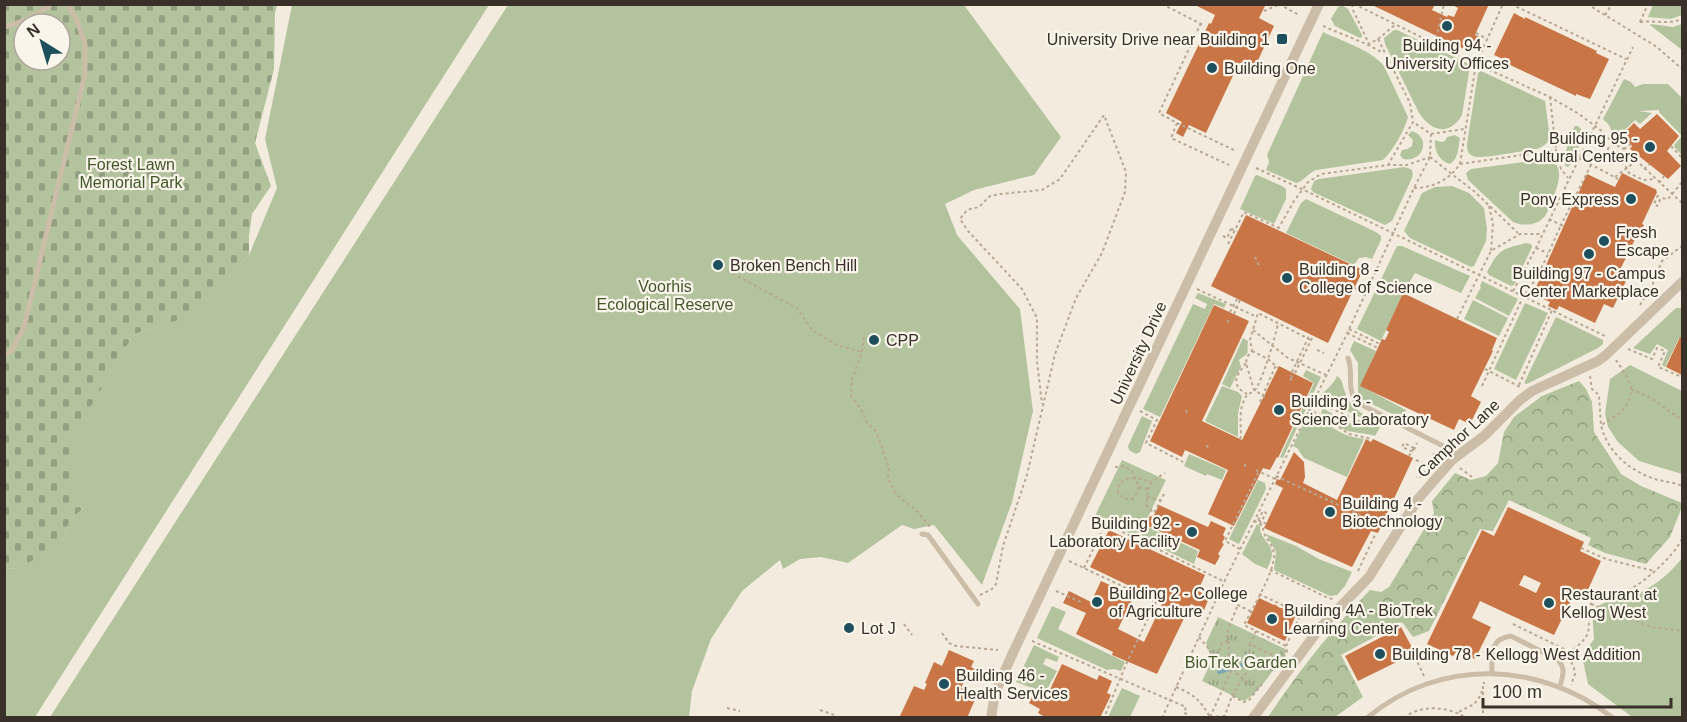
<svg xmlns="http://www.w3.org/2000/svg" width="1687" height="722" font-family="Helvetica,sans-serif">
<defs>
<pattern id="forest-crowns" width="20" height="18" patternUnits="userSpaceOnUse" patternTransform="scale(1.5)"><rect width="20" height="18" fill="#b2c39d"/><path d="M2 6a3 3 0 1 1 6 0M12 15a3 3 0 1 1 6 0" fill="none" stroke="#929f80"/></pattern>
<pattern id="cemetery-stones" width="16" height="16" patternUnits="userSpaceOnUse" patternTransform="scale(1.5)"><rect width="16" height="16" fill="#b2c39d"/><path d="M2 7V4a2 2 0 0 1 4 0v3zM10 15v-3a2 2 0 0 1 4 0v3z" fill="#929f80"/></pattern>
<pattern id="park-tufts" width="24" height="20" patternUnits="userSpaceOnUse" patternTransform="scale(1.5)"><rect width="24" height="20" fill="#b2c39d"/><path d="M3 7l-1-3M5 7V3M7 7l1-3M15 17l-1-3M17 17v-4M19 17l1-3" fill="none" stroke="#929f80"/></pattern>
</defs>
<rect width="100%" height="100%" fill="#f3ecde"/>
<g fill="#b2c39d">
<path d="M292,5h197l-454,712 -30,1v-149l11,-1 47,-27 7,-22 13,-10 -13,-21v-49l64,-105 60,-20 55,-59 28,-67 -12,-49z"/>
<path d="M508,5h456l97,132 -27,38 -60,15 -29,14 12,31 63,74 13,102 -21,91 -30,83 -48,-60 -20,4 -12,-4 -54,38 -27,-6 -21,2 -17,10 -3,-9 -38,31 -31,48 -19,52 -3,26h-639z"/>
<path d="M1342,5l6,4 14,26v2l-2,1 -25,-12 -4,-7 7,-12z"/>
<path d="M1653,5h29v10l-11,4 -23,-2z"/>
<path d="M1651,24l22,3 9,-3v26l-32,-25z"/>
<path d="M1394,30h3l70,33 3,3 -8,49c-13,22 -31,16 -43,-2l-34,-69 -1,-6z"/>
<path d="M1323,32c19,9 48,18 61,34l24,51c-3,13 -16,35 -25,43l-67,10c-8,3 -13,12 -20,13l-30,-13 3,-8 -2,-7z"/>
<path d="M1481,71l64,30 5,37c-3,6 -7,9 -14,11 -11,1 -55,11 -63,7 -5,-2 -6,-6 -6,-12l11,-71z"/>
<path d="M1624,79l7,3 4,5 8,-3h25l14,14v57l-7,-7 -1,-3 8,-9 -23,-24v-2l-20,1 13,2 -12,11 -5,-4 -16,16h-5l-5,-11 -6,-6z"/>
<path d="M1575,126h3l7,7 -14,31 -3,3 -3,-1c-1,-11 4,-31 10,-40z"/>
<path d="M1412,131c20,7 11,32 -9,28l-3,-4 2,-5 5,-1 5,-3 1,-6 -5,-5z"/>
<path d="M1455,135l5,3c-2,10 -1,20 -10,26 -11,-3 -16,-14 -15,-24l6,2 4,-1 2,-4z"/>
<path d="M1548,159c20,6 8,33 2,45 -1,4 -3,10 -6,13 -7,9 -22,9 -31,5l-45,-42 -2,-7 5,-4z"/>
<path d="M1404,167l7,2 2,4 -1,5 -20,43 -7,4 -72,-33 -2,-3 3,-8 5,-2z"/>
<path d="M1257,175l25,11 4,3v10l-12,25 -34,-15 15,-33z"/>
<path d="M1452,186l17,7 15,15 3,21 -1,12 -12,25 -3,1 -61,-29 -6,-7 18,-38 13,-6z"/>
<path d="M1306,199l70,33 5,4v4l-9,19 -6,-2 -7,1 -5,7 -68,-32 15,-30z"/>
<path d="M1526,243l5,1 1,3 -18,38 -3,1 -22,-11 -2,-3c12,-23 15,-23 39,-29z"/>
<path d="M1397,246h5l68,30 -9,17 -46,-20 -12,20 -22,48 -24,-12z"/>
<path d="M1482,281l36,18 -9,17 -34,-18 5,-9 1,-1 -1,-2z"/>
<path d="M1198,293l28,11 -2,4 -10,-4 -54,113 -17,-8 50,-105 12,5 2,-5 -12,-6z"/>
<path d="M1473,300l35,18 -9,18 -35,-17z"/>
<path d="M1525,303l23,10 -32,67 -22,-11z"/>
<path d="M1676,308h6v31l-3,-1 -14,29 -3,-2 6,-15 -11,-6 -7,10 -17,-6z"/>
<path d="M1556,317l47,23v4l-5,4 -71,36 -3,-1z"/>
<path d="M1243,338l5,3c-2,15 4,9 -9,19l2,7 -11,21 -8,-4z"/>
<path d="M1354,341l22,10 -15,35 45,24 -4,9 -40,-20 -4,-4v-32l-8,-13z"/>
<path d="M1630,365l52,26v83l-43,-13 -21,-19 -10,-15 -3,-13 5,-35z"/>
<path d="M1306,370l15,7 -38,81 -3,-1 34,-74 -11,-7z"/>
<path d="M1337,376c6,4 5,7 7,13 3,12 10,20 21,26l-1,4 -45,-21c5,-8 14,-12 18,-22z"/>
<path d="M1222,386l16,6 4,4 -4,17v24l-33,-16z"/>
<path d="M1323,408l22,14 9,2 26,3 -5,9c-11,-4 -24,-2 -34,-8 -7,-4 -13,-11 -20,-15z"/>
<path d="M1309,412c12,6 20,14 31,20 7,4 16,6 24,7l-17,38 -43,-19 -7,-10 -4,-2z"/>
<path d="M1142,416l10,5 -12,31 -4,2 -7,-4 -1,-4z"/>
<path d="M1189,454l37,16 -4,10 -15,-6 -1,2 -22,-10z"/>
<path d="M1122,460l44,20 -22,45 54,26 -4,13 -99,-48z"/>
<path d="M1258,480l7,3 1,6 -27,55 -10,-5z"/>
<path d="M1257,524l3,2c-1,12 12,17 12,28 0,5 -3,11 -5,15l-12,-5 -13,-10z"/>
<path d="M1266,534l30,12 23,13 33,13 -7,14 -8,9 -7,1 -56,-26 2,-18z"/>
<path d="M1682,558v159h-50l-44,-33 -6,-28 12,-17 -2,-28c12,-12 23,-9 38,-14 21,-8 39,-22 52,-39z"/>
<path d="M1052,606l14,6 -8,17 67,33 -4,9 -7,-2 -7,1 -70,-32z"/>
<path d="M1034,645l25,12 -2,5 -11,-4 -3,6 14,7 -12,22 -29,-11z"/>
<path d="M1122,688l18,8 -10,21h-22z"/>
</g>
<path fill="url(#forest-crowns)" d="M1579,381l7,8 6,13 2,30 27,42 20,12 41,17v4l-12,30 -24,27 -41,-11 -17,-8 3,-7 -82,-38 -16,31 -13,-2 -51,102 -16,6 -11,-15 -61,33 22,42 -28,20h-67c30,-45 64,-88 102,-127l11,2 8,-5 45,-74 -2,-12 23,-28 16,7 15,-4 12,-13 6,-31 10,-15 28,-21z"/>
<path fill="url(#cemetery-stones)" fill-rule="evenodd" d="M5,5h272l-2,8 -1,56 -19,74 16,43 -19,28 -3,22v19l-55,60 -60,19 -63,105v49l12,21 -13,10 -7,22 -14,12 -33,15 -11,1zM24,24h36v36h-36z"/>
<path fill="url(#park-tufts)" d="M1218,617l67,32 1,3c-11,14 -26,41 -42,49l-42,-20 10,-21 -6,-17z"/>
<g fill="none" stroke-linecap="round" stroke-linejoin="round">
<path stroke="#7ca9b1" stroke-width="4" d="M1219,672l27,-8 4,1"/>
</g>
<g fill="#c97546" fill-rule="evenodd">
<path d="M1193,4h73l-7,14 15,8 -21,45 -15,-6 -32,68 -17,-8 -6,12 -7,-4 6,-11 -16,-9 43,-90 2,1 4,-9z"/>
<path d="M1370,4h65l-3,6 15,7 1,-2 6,2 4,-9 -7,-4h38l-14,31 5,2 -6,12 -5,-3 -1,5z"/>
<path d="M1514,13l11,6v-2l72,34 -1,2 13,6 -19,40 -14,-5v2l-72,-34 1,-2 -11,-5z"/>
<path d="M1657,114l22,22 -12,15 14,15 -13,13 -38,-30 2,-3 -10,-11 12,-12 6,6z"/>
<path d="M1622,173l35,17 -1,1 1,1 -15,32 2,1 -4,9 -2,-1 -20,41 9,5 -14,29 -9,-4 -9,19 -36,-17 -2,4 -9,-4 2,-4 -17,-8 54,-120 28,13z"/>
<path d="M1246,215l117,55 -35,73 -117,-57z"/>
<path d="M1403,293l94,45 -5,12 1,1 -22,45 10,6 -11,22 -11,-5 -5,11 -94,-44 22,-47 3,1 4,-8 -3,-2z"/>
<path d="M1214,305l35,16 -47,100 40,19 37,-74 34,17 -35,75 -1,-1 -7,13 -7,-2 -29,58 -26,-12 20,-44 -43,-20 -3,7 -32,-16z"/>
<path d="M1680,337l2,2v36l-16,-8z"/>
<path d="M1366,439l5,3 2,-3 40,19 -35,75 -7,-2 -19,36 -88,-39 19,-40 -8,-4 2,-5 3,1 14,-28 10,10 1,15 -2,6 34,17z"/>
<path d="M1159,505l49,22 3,-6 15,7 -3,7 2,2 -3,6 2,1 -6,10 2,2 -5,9 -18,-8 3,-7 -54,-25 4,-9 3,1z"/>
<path d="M1508,507l76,35 -4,9 21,10 -15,33 -10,-4 -22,45 -74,-34 -8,17 19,9 -16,32 -18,-8 -4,5 -26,-12 55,-114 12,6zM1524,575l17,8 -5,10 -17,-8z"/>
<path d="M1109,530l96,45 -7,16 12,5 -6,14 -13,-6 -34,70 -45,-19 1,-3 -37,-18 10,-21 -23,-10 6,-12 22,11 10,-21 33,15 -16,33 26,13 19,-40 -73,-35z"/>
<path d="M1259,598l15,7v-1l6,4h3l-1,1 4,2 1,-2 6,5v-2l3,1v2l-11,26 -38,-18z"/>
<path d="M1401,627l14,26 -57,28 -13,-25z"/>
<path d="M949,650l25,11 -3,6 10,5 -5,10 -10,-5 -5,11 16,7 -10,23h-68l15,-32 10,4 3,-6 -2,-1 9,-21 8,4z"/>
<path d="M1062,664l35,16 2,-5 13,6 -5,12 4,2 -11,23h-53l-9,-5 2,-4 -11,-6 6,-12 12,5z"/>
</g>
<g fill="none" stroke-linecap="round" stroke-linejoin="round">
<g stroke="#b8a793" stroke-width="2" stroke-dasharray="3 3" stroke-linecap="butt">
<path d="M1162,4l43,22"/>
<path d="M1279,4l20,11"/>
<path d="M1352,4l1,6 16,34 9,-5 18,-15"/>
<path d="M1354,4l122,60 74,33 29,17 24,18 11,12 10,5 58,54"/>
<path d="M1511,4l115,55"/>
<path d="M1587,4l70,43 25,22"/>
<path d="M1264,11l14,-6"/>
<path d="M1605,15l7,-11"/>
<path d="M1640,22c16,-2 27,3 42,-3"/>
<path d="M1640,22l8,-18"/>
<path d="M1201,23l-42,90 18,10 -6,15 58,27"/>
<path d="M1323,26c20,9 42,16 60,27"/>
<path d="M1476,33l11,6"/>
<path d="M1378,39l32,64 3,19 -25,43"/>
<path d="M1435,44l9,-40"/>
<path d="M1550,97l6,53"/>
<path d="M1177,123l59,28"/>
<path d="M1431,134l33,-5"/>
<path d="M1614,144l-5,3 -2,4 2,5 3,4c9,0 14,5 17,13l14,7 11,-1"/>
<path d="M1671,146l11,12"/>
<path d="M1624,149l7,-5"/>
<path d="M1430,157l45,35 43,41"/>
<path d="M1579,158l39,21"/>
<path d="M1617,160l1,-12"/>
<path d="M1460,164l16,-100 27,-60"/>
<path d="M1256,168l48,22 303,147"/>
<path d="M1644,169l6,-5"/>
<path d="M1615,177l21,-16"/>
<path d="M1659,183l5,-7"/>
<path d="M1414,188c19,0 35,-8 46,-24l96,-14 5,19 7,9"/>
<path d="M1658,195l-4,9 3,2 4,-8 7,1 14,-17"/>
<path d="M1489,206l4,18 -2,27"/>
<path d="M1549,219l12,6 30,-60"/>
<path d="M1278,229l16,-28 14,-19 13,-8 67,-9h19l23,-8"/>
<path d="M1223,236l4,2 4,-9"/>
<path d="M1228,244l16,-32 35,16"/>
<path d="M1536,248l12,5"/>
<path d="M1255,257l5,11"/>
<path d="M722,268l75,40 15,22 25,15 25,7"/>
<path d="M1355,288l10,5"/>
<path d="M1197,289l60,28"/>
<path d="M1513,291l23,-43 97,-201"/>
<path d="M1640,305l12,-19 10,-25 20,-15"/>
<path d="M1234,314l6,-14"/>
<path d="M1457,319l34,-68 29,-17h22"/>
<path d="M1227,320l3,4"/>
<path d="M1349,329l31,15"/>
<path d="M1253,330l35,28 38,17"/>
<path d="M1347,333l31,15"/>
<path d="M864,337l-2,15 -10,27 -1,17 11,15 5,12 9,8 13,37 -1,11 9,16 20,16 13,16"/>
<path d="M1628,349l24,10 5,-11 8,3 -7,16 24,10"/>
<path d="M1317,350l7,3"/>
<path d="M1252,351l16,8 10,9"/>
<path d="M1616,360c5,8 15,20 15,30 0,18 -17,28 -30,35 6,27 29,46 54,54 9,3 19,3 27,7"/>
<path d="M1246,363c-10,13 -16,22 1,31"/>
<path d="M1485,369l35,18"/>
<path d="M1295,373l18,-37"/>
<path d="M1291,375l2,4"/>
<path d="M1590,376l2,13 7,6 2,30"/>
<path d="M1290,378l2,3"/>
<path d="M1519,385l34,-77"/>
<path d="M1482,386l41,-89c17,-21 27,-48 38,-72l2,1"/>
<path d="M1631,389l20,9 31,22"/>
<path d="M1265,397l-11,-7 -8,-27 1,-6 5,-6 -2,-11 8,-27 53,27"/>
<path d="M1314,400l44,21 19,3"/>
<path d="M1260,402l16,-37"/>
<path d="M1308,409l16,8 25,17 23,5"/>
<path d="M1186,410l1,3"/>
<path d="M1140,411l17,9 -11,23 37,19"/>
<path d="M1240,439l1,-3c0,-11 -2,-23 2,-33 3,-10 6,-8 12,-13 7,-8 21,-55 23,-67"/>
<path d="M1207,445l1,4"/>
<path d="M1414,448l-10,-5 -2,4 11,5 4,-9"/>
<path d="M1416,460l11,6 -4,10 -3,1h-4"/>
<path d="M1245,464v4"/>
<path d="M1427,466l9,-15"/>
<path d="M1115,467l9,-1 8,5 7,16 8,2"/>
<path d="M1460,468l12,9"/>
<path d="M1256,470l19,9"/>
<path d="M1276,476l112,52"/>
<path d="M1139,487l-2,6 -5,6h-8l-6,-7 1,-8c11,-9 19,-6 32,-2"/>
<path d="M1164,494l-10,19 -8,-8c3,-21 0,-20 19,-32"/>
<path d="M1147,497l13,3"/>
<path d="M1090,516l135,66"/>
<path d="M1258,520l5,-9 3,2 -6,11"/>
<path d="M1254,521l9,5c-1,11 11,17 11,30 0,17 -22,53 -30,69l42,21"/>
<path d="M1581,548l25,11 48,12"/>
<path d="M1240,549l-15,-8 34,-70"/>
<path d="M1069,561l87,41 -29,60 -23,56"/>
<path d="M1084,568l21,-43"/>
<path d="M1270,570l58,28 5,1"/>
<path d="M1358,571l17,-36"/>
<path d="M1056,591l25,11"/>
<path d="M1259,594l41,19"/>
<path d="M980,595l12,-6 4,-5 7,-38 24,-71 28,-121 21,-56 26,-45 23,-61 1,-20 -22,-57 -44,64 -18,11 -42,4 -10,2 -11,11 -12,3 -7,9 8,12 54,58 15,29v43l5,43"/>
<path d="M1591,604l60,23 31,4"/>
<path d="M1569,606l9,4h7c4,-3 6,-7 10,-10 9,-6 22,-4 32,-9 18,-9 46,-34 55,-52"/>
<path d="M904,624l8,11"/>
<path d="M1513,624l53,26 8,18 1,6 -4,11"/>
<path d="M1256,631l-6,13 31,15"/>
<path d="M942,633l7,10 7,3 42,4"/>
<path d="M1199,637l15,18 5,-3c1,-6 2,-10 9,-11"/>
<path d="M1032,641l154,66 -2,6 3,1 -1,4"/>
<path d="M1569,654c21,-20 21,-16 19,-46"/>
<path d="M1415,657l9,19"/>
<path d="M1232,669l11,10 15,10"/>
<path d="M1272,671l15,-19 -1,-6 20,-43"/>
<path d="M1176,687c19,8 24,13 34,30"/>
<path d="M1010,688l22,10"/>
<path d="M1232,696l16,-26 2,-26"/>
<path d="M727,708l13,3"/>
<path d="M820,710l14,5"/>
<path d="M1459,712c11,-7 17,-5 23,-21"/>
<path d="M1483,713v-30h2"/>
<path d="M1210,717l22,-48 -3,-16 -1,-24 10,-24"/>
<path d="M1210,717l15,-1"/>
<path d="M1162,718l64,-140 119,-240 69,-150 16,-31 1,-23 -18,-12"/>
<path d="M1224,718l8,-22 12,6 5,-2 14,-17"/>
<path d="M1404,718c16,-14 45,-12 62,0"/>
</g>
<g stroke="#ccbda9" stroke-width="5">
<path d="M4,27c17,-4 34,-12 47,-23"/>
<path d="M4,356l8,-6 12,-23 61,-253v-30l-9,-26 -9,-14"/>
<path d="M1348,358c6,15 -2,28 8,44l103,52"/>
<path d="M922,534l6,1 50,69"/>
<path d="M1492,673c0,-18 -3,-34 19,-37l47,24c8,9 5,15 2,26"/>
<path d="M1367,718c72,-61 174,-57 246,0"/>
</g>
<g stroke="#ccbda9" stroke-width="10">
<path d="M991,718l4,-25 16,-36 308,-653"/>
<path d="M1253,718l66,-89 50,-52 49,-78 34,-39 32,-24 36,-36 12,-9 66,-30 8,-6 76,-73"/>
</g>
<g stroke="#b8a793" stroke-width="2" stroke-dasharray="3 3" stroke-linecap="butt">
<path d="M1231,229l6,2"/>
<path d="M1230,312l7,-13"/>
<path d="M1292,372l18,-38"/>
<path d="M1409,456l5,-8"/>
<path d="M1258,520l9,4"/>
<path d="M1232,602l20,10"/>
</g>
</g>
<g fill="#1d505c" stroke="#faf5ea" stroke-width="2">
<circle cx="1447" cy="26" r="6"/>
<rect x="1276" y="33" width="12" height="12" rx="3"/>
<circle cx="1212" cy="68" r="6"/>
<circle cx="1650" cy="147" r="6"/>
<circle cx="1631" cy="199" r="6"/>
<circle cx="1604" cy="241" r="6"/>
<circle cx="1589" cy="254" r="6"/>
<circle cx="718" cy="265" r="6"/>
<circle cx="1287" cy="278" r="6"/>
<circle cx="874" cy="340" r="6"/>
<circle cx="1279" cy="410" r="6"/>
<circle cx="1330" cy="512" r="6"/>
<circle cx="1192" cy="532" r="6"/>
<circle cx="1097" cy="602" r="6"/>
<circle cx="1549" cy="603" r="6"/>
<circle cx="1272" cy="619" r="6"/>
<circle cx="849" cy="628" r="6"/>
<circle cx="1380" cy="654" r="6"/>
<circle cx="944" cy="684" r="6"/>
</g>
<g text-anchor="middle" stroke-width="4.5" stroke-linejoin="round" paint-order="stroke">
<g font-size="16" fill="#393029" stroke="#faf5ea" text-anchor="start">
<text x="1270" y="45" text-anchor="end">University Drive near Building 1</text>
<text x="1447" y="51" text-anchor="middle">Building 94 -<tspan x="1447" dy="18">University Offices</tspan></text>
<text x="1224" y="74">Building One</text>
<text x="1638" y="144" text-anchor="end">Building 95 -<tspan x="1638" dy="18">Cultural Centers</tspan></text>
<text x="1619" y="205" text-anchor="end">Pony Express</text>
<text x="1616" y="238">Fresh<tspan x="1616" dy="18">Escape</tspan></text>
<text x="730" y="271">Broken Bench Hill</text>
<text x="1299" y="275">Building 8 -<tspan x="1299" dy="18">College of Science</tspan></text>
<text x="1589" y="279" text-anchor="middle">Building 97 - Campus<tspan x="1589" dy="18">Center Marketplace</tspan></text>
<text x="886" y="346">CPP</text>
<text x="1291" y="407">Building 3 -<tspan x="1291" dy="18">Science Laboratory</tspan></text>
<text x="1342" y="509">Building 4 -<tspan x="1342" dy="18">Biotechnology</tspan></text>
<text x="1180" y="529" text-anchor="end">Building 92 -<tspan x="1180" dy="18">Laboratory Facility</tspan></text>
<text x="1109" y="599">Building 2 - College<tspan x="1109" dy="18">of Agriculture</tspan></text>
<text x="1561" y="600">Restaurant at<tspan x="1561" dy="18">Kellog West</tspan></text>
<text x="1284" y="616">Building 4A - BioTrek<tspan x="1284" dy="18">Learning Center</tspan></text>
<text x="861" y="634">Lot J</text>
<text x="1392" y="660">Building 78 - Kellogg West Addition</text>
<text x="956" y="681">Building 46 -<tspan x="956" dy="18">Health Services</tspan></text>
</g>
<g font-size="16" fill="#42582c" stroke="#faf5ea">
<text x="131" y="170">Forest Lawn<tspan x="131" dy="18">Memorial Park</tspan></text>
<text x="665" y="292">Voorhis<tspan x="665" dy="18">Ecological Reserve</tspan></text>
<text x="1241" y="668">BioTrek Garden</text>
</g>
<g font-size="16" fill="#393029" stroke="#faf5ea">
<text transform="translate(1138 353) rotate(-65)" y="6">University Drive</text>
<text transform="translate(1458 438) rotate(-43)" y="6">Camphor Lane</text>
</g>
</g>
<rect width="1687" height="722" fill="none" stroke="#393029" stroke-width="12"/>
<g transform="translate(42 42) rotate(323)"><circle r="28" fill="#faf5ea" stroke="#ada69d" stroke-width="1.5"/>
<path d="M0-4.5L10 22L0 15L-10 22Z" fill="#1d505c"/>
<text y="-9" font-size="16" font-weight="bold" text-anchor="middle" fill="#393029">N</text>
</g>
<path d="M1483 698v9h188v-9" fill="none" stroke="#393029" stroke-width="3"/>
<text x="1492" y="698" font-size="18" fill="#393029" stroke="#faf5ea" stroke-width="4.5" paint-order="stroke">100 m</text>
</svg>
